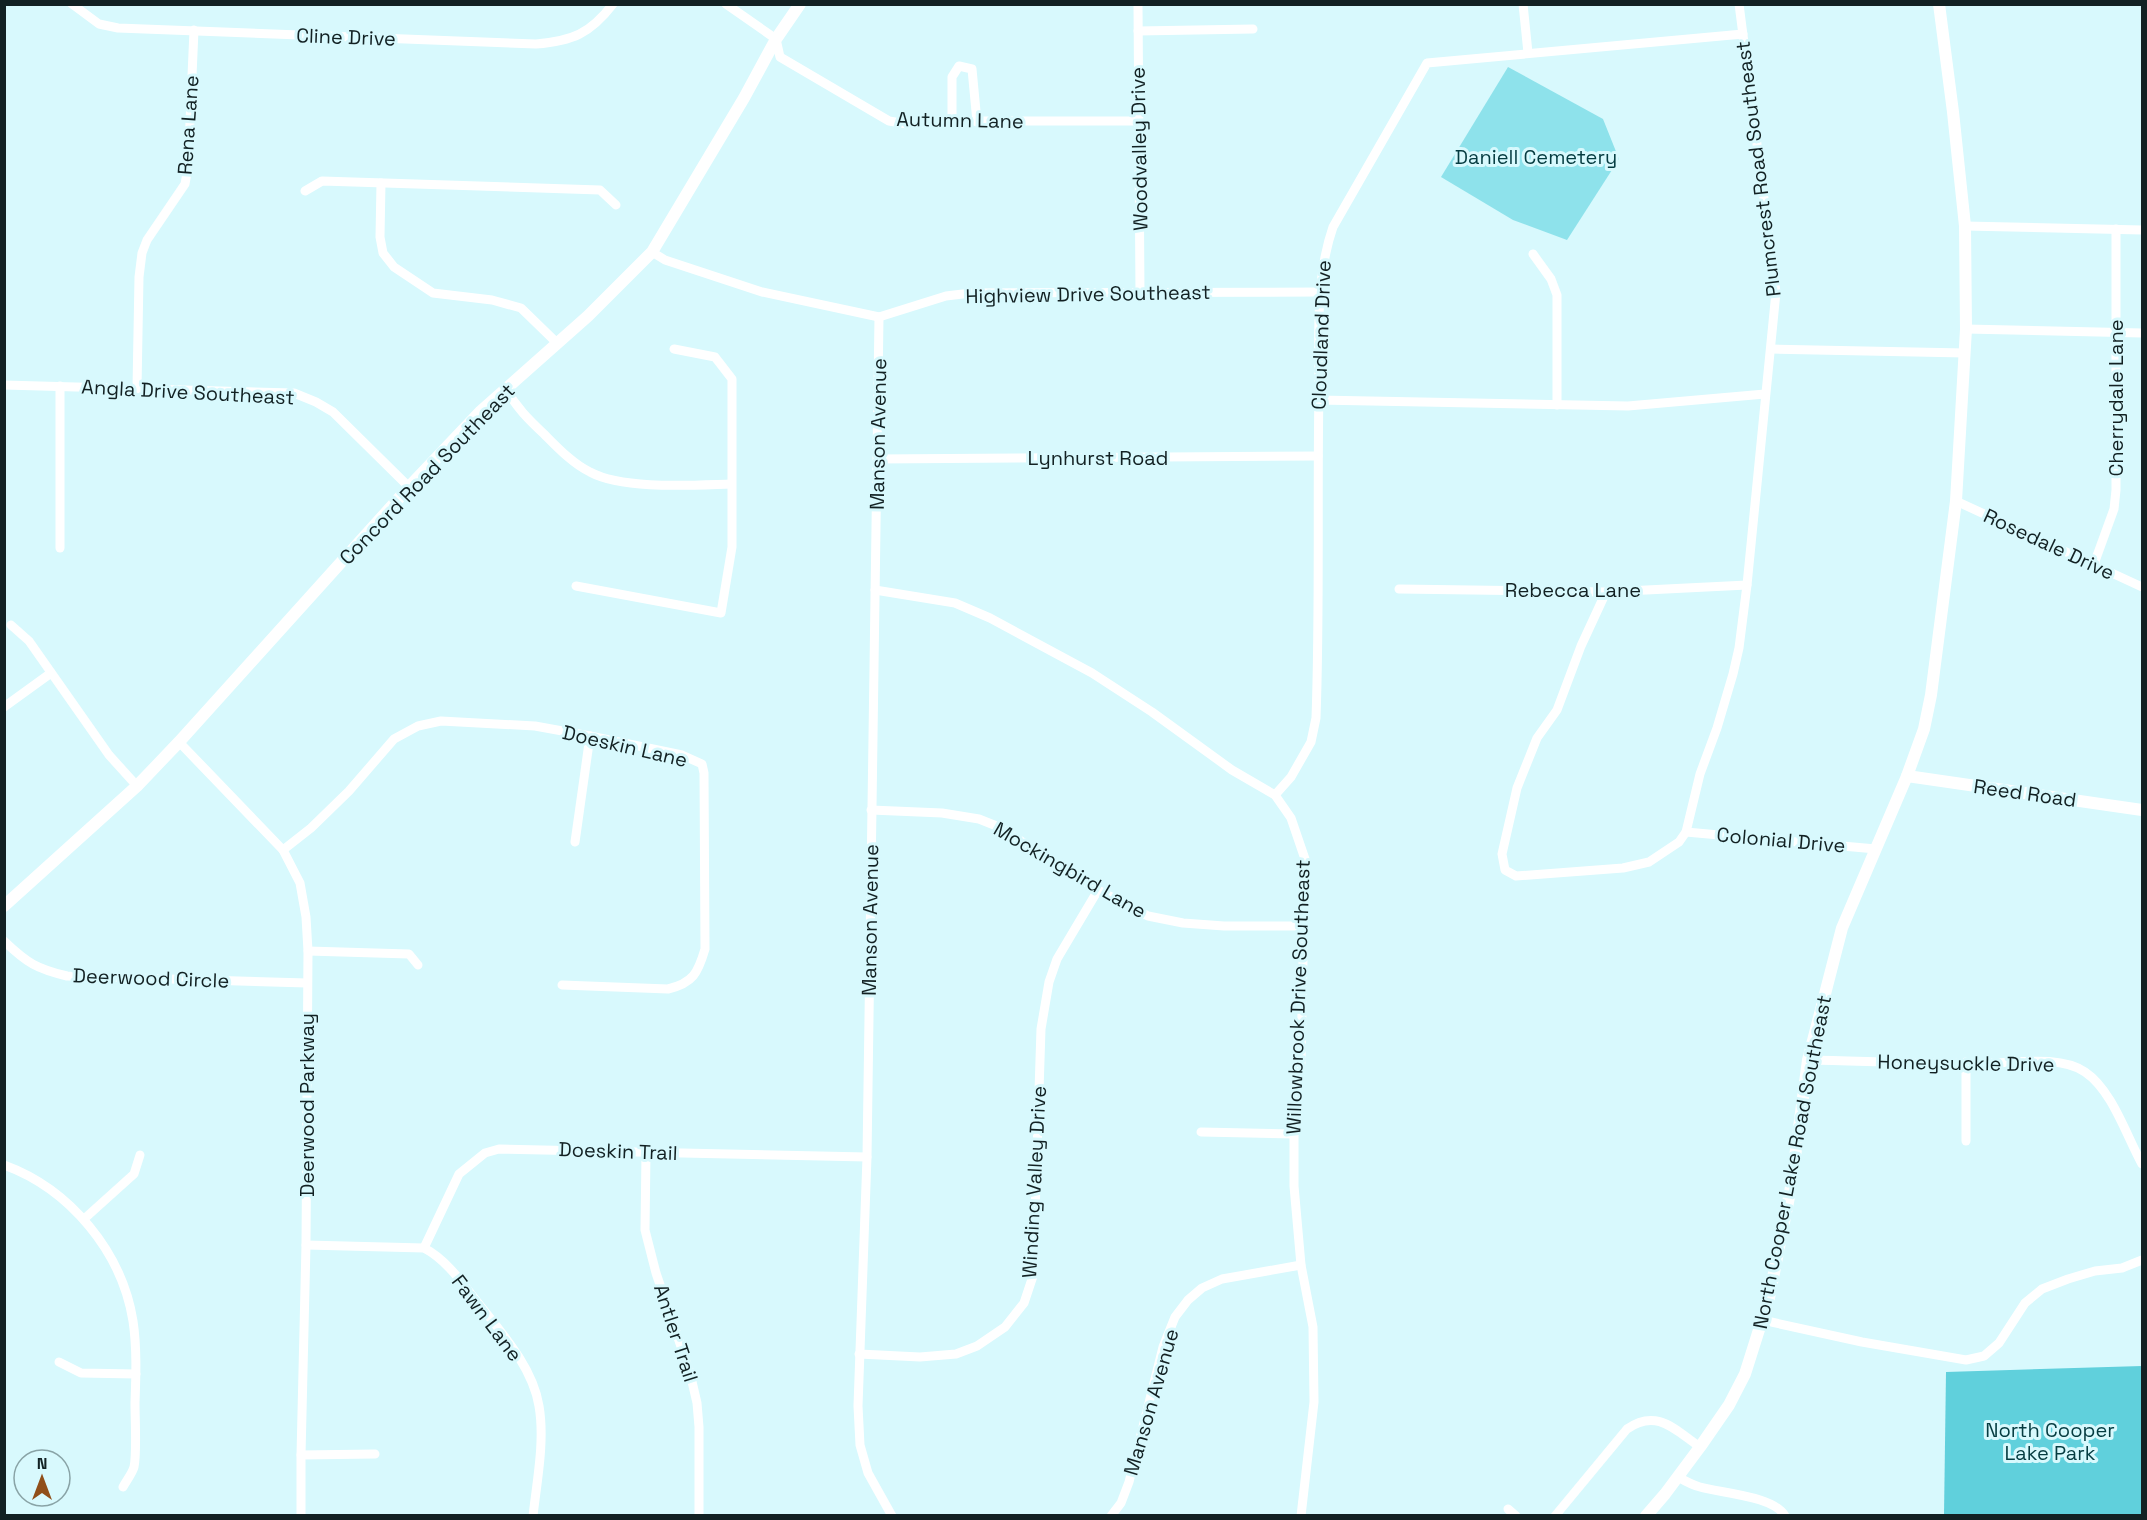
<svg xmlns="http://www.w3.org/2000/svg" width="2147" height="1520" font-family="'Space Grotesk',sans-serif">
<rect width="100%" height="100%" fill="#d8f9fd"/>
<path fill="#8ee2eb" d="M1508,67l95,52 16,40 -52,81 -54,-20 -72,-43z"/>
<path fill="#60d0dc" d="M2142,1366v149h-198l2,-143z"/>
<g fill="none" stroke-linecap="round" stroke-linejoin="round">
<g stroke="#fff" stroke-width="9">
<path d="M72,4l27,20 19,4 418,16c36,-3 54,-10 77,-40"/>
<path d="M726,4l50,35 4,18 109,64 18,3 45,-3h187"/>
<path d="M1138,4l2,290"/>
<path d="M1523,4l5,49"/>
<path d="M1138,31l115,-2"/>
<path d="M952,121v-44l7,-11 13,3 5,53"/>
<path d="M381,183l-1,54 3,16 11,14 39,26 59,7 29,8 37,36"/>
<path d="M305,191l17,-10 278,9 16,15"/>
<path d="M1965,226l177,4"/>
<path d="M652,252l13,8 97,32 117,25 67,-21 25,-3 349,-1"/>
<path d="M1533,254l18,25 6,16v110"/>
<path d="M879,317l-12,840 -9,249 2,39 8,28 24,43"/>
<path d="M1966,329l176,4"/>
<path d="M1771,349l194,4"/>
<path d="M4,385l290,8 22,9 17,10 76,75"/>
<path d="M60,386v162"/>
<path d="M137,388l2,-111 3,-24 5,-13 38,-56 3,-17 6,-137"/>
<path d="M506,389c10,18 23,31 38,45 13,13 29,30 46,38 33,18 104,13 141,12"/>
<path d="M1318,400l310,6 137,-12"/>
<path d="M878,459l440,-3"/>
<path d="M1956,501l186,86"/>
<path d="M2094,564l20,-55 2,-19v-261"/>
<path d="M576,586l145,27 11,-66v-168l-17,-22 -41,-8"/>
<path d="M1399,589l207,3 141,-7"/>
<path d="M875,590l80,13 35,15 102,55 60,39 80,58 43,25 16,23 14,41 -4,203 -7,72v52l7,79 12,62 1,75 -13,114"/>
<path d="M1606,592l-25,54 -24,64 -20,28 -20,50 -15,66 3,16 11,6 107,-8 26,-6 30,-20 7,-10 14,-58 17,-46 16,-54 6,-26 8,-63 29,-293 -37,-288"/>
<path d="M11,625l18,16 80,114 28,31"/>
<path d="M4,707l47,-34"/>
<path d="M179,742l104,108 17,33 6,34 2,34 -2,294 -5,210v61"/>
<path d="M1275,795l16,-18 20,-35 5,-24c4,-110 1,-219 3,-328 0,-54 -4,-111 14,-163l94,-164 316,-29"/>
<path d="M871,810l71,3 37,6 20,8 99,63 50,26 35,7 41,3h80"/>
<path d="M1686,832l190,17"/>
<path d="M575,842l15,-106"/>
<path d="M283,850l28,-22 38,-37 45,-52 24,-13 23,-5 94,5 55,10 92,19 20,9 2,9 1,176c-7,24 -12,34 -37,40l-106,-4"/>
<path d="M4,941c23,22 33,28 63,35l240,7"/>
<path d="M308,951l101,3 9,11"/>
<path d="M1808,1060c59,1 119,4 178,3 29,0 74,-8 99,9 27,18 41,63 57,92"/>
<path d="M1966,1062v79"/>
<path d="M1201,1132l93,2"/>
<path d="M646,1153l-1,77 11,43 34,100 7,30 2,24v89"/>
<path d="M4,1165c66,24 118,87 129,156 4,27 3,54 2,82 0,16 2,51 -1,64 -2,7 -8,14 -11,20"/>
<path d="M84,1219l50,-45 6,-19"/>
<path d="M306,1245l118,3c23,12 39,36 55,56 23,29 54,64 60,102 6,35 -2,74 -6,110"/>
<path d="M424,1248l35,-74 26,-21 14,-4 368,8"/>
<path d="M1762,1320l100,22 104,18 18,-4 15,-13 26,-40 17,-14 26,-10 27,-8 27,-3 20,-8"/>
<path d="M859,1354l61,3 36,-3 21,-8 28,-19 19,-24 9,-27 8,-247 8,-47 8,-23 41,-69"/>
<path d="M59,1362l22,11 55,1"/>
<path d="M301,1455l74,-1"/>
<path d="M1678,1477c7,4 14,8 22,10 21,6 74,9 85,29"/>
<path d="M1508,1509l8,7"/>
<path d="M1111,1516l10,-13 8,-21 34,-135 12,-30 13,-17 14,-12 20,-9 79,-14"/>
<path d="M1555,1516l72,-87c30,-21 48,1 73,18"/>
</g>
<g stroke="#fff" stroke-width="12">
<path d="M1907,776l235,34"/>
<path d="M4,906l133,-120 42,-44 230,-255 72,-76 107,-95 64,-64 92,-154 32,-59 24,-35"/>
<path d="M1646,1516l19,-22 35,-47 29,-42 16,-31 24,-76 22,-111 17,-127 34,-132 65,-152 17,-47 7,-34 25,-194 10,-172 -1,-103 -12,-114 -14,-108"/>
</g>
</g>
<g text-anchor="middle" stroke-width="6" stroke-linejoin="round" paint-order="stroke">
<g font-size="20" fill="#122123" stroke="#d8f9fd">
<text transform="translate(346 37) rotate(2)" y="7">Cline Drive</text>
<text transform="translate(960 120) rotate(1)" y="7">Autumn Lane</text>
<text transform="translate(188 125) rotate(-86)" y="7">Rena Lane</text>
<text transform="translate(1139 149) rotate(-91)" y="7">Woodvalley Drive</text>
<text transform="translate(1758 169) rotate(-97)" y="7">Plumcrest Road Southeast</text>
<text transform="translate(1088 294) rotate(-1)" y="7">Highview Drive Southeast</text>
<text transform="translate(1321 335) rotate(-88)" y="7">Cloudland Drive</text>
<text transform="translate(188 392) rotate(3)" y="7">Angla Drive Southeast</text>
<text transform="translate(2116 398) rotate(-90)" y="7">Cherrydale Lane</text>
<text transform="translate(878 434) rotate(-89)" y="7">Manson Avenue</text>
<text x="1098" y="465">Lynhurst Road</text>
<text transform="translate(427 474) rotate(-46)" y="7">Concord Road Southeast</text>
<text transform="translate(2049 544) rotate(25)" y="7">Rosedale Drive</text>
<text x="1573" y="597">Rebecca Lane</text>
<text transform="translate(625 746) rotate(13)" y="7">Doeskin Lane</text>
<text transform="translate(2025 793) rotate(8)" y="7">Reed Road</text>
<text transform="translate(1781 840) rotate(5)" y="7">Colonial Drive</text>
<text transform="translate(1070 870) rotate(30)" y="7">Mockingbird Lane</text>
<text transform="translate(870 920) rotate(-89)" y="7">Manson Avenue</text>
<text transform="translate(151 978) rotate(2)" y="7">Deerwood Circle</text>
<text transform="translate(1298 997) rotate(-88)" y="7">Willowbrook Drive Southeast</text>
<text transform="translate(1966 1063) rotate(1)" y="7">Honeysuckle Drive</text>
<text transform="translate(307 1105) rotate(-90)" y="7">Deerwood Parkway</text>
<text transform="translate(618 1151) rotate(2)" y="7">Doeskin Trail</text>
<text transform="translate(1792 1162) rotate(-79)" y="7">North Cooper Lake Road Southeast</text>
<text transform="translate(1034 1182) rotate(-87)" y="7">Winding Valley Drive</text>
<text transform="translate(487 1318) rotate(53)" y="7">Fawn Lane</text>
<text transform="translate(676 1333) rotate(72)" y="7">Antler Trail</text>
<text transform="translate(1151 1402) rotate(-74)" y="7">Manson Avenue</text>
</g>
<g font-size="20" fill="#053c41" stroke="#d8f9fd">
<text x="1536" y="164">Daniell Cemetery</text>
<text x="2050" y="1437">North Cooper<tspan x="2050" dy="23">Lake Park</tspan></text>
</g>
</g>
<rect width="2147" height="1520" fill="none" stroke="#122123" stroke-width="12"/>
<g transform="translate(42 1478)"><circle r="28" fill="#d8f9fd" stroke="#89a3a6" stroke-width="1.5"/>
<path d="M0-4.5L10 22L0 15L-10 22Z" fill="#904f1a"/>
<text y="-9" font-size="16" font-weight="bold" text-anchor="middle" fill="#122123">N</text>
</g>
</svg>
